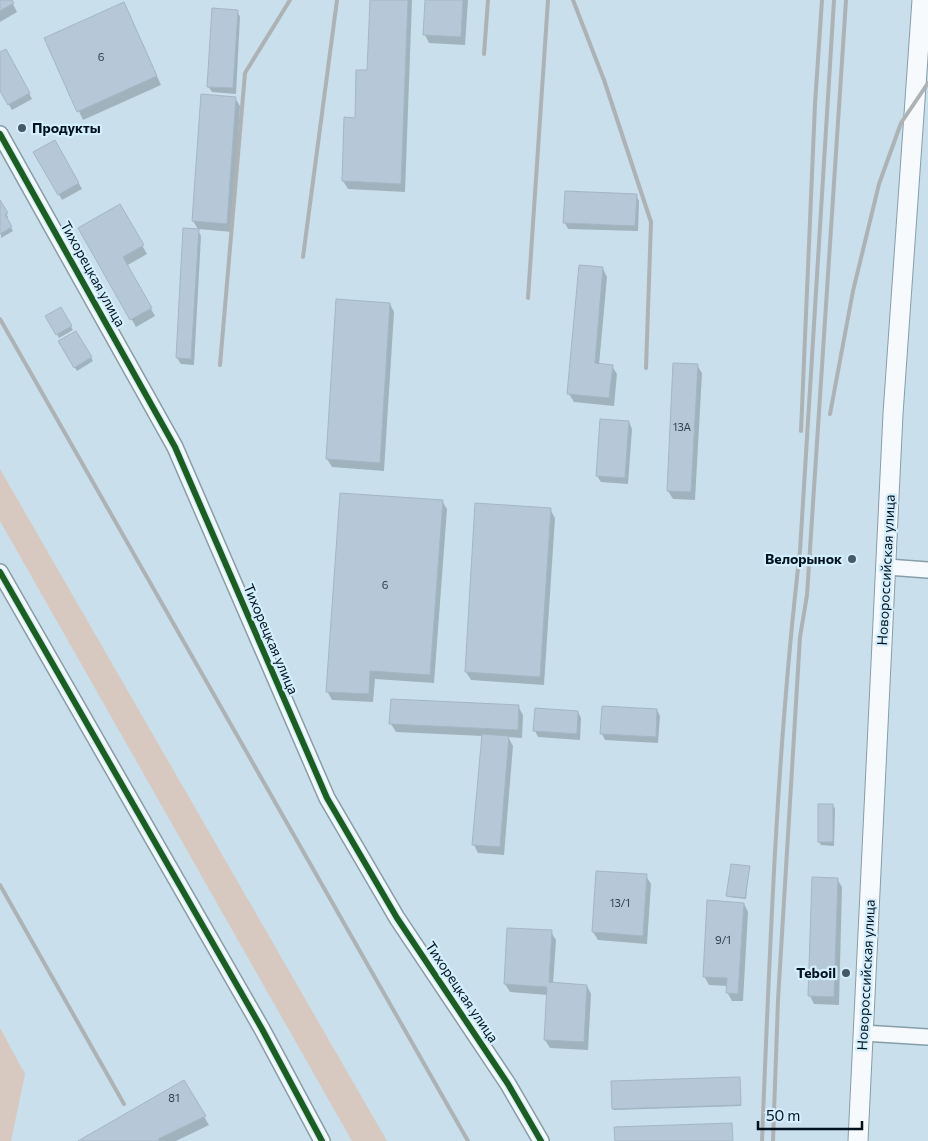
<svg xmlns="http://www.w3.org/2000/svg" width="928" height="1141" font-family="Commissioner,sans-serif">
<rect width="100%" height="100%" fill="#c9dfeb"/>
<g fill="#d7c9c0">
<path d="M0,469l387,672h-35l-352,-620z"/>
<path d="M0,1028l25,46 -14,67h-11z"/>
</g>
<g fill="#0003">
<path d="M0,0h11l6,12 -17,10z"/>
<path d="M371,0h41l-7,192 -57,-3 -5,-8 2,-62h11l12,-48z"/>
<path d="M427,0h41l-3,45 -36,-2 -4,-8z"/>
<path d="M237,11l3,6 -4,77 -24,-2 -4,-6z"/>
<path d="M128,12l33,73 -78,35 -37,-81z"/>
<path d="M6,50l26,49 -20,11 -12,-21v-36z"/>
<path d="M235,98l5,8 -8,126 -34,-3 -5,-8z"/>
<path d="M55,142l27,47 -20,11 -27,-47z"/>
<path d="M636,195l3,6 -1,30 -70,-2 -3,-6z"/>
<path d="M0,202l8,15 -2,2 7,12 -12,7z"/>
<path d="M120,206l27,48 -21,12 29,50 -19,11 -56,-98z"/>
<path d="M198,230l3,6 -7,129 -13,-1 -4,-6z"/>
<path d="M581,266l22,3 4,8 -8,88 13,1 5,8 -3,32 -40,-4 -5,-8z"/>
<path d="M390,304l4,8 -10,159 -52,-4 -5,-8z"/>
<path d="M60,309l13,21 -14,8 -12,-22z"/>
<path d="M76,332l17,29 -16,10 -17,-29z"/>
<path d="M697,365l5,8 -7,127 -22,-1 -5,-8z"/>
<path d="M629,422l3,7 -4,55 -27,-2 -4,-6z"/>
<path d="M442,501l5,8 -13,174 -59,-4 -2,23 -41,-2 -5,-9z"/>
<path d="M550,509l5,9 -11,167 -73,-5 -5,-8z"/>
<path d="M518,706l5,9 -1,23 -14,-1 5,9 -9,109 -26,-2 -4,-8 9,-109 -87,-4 -5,-8z"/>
<path d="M536,709l42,3 3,6 -1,22 -42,-3 -3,-6z"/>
<path d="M657,710l3,6 -2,27 -53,-3 -3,-6z"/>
<path d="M833,805l2,4 -1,37 -13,-1 -2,-3z"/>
<path d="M749,867l-3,32 -18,-2 -1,-2z"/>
<path d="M646,876l5,8 -4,60 -49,-4 -5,-8z"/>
<path d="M837,879l5,8 -3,118 -25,-1 -4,-8z"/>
<path d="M744,904l4,8 -5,89h-11l-5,-9 1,-6 -19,-1 -5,-9z"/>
<path d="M551,932l5,8 -3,44 34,2 4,8 -3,56 -38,-2 -5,-8 3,-45 -38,-3 -5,-8z"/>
<path d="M739,1078l2,28 -127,4 -1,-1z"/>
<path d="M184,1082l25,43 -33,16h-95z"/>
</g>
<g fill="#b6c8d8" stroke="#a4b6c4">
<path d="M0,0h12l2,3 -14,8z"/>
<path d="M370,0h38l-7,184 -59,-3 2,-64 11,1 1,-48h11z"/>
<path d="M425,0h38l-2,37 -38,-2z"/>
<path d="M124,2l33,74 -80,36 -33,-74z"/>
<path d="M212,8l26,2 -5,78 -26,-1z"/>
<path d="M6,49l24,44 -22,12 -8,-14v-39z"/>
<path d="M201,94l35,3 -9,127 -35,-3z"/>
<path d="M55,140l24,43 -21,12 -25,-43z"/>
<path d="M565,191l72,3 -2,32 -72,-3z"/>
<path d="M0,200l8,13 -3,1 7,13 -12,7z"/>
<path d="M120,204l24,41 -21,12 29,51 -22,12 -52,-92z"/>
<path d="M183,228l16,1 -8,130 -15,-1z"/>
<path d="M579,265l24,2 -8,96 18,2 -4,33 -42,-4z"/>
<path d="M336,299l54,4 -10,160 -54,-4z"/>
<path d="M61,307l11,19 -16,9 -11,-19z"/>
<path d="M76,331l16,26 -18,11 -16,-27z"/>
<path d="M673,363l25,1 -7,128 -24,-1z"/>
<path d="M600,419l29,2 -4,57 -29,-2z"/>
<path d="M340,493l103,7 -13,175 -60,-4 -1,23 -43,-2z"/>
<path d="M475,503l76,5 -11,169 -75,-5z"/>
<path d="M391,699l128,6 -1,25 -129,-6z"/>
<path d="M602,706l55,3 -1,28 -56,-3z"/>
<path d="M535,708l43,3 -1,23 -44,-3z"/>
<path d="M482,734l27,2 -9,111 -28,-2z"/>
<rect x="818" y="804" width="15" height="38"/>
<path d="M731,864l19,2 -5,32 -19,-2z"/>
<path d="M596,871l51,3 -4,62 -51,-4z"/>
<path d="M812,877l26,1 -4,119 -26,-1z"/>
<path d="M707,900l37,3 -6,91 -12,-1 1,-15 -24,-1z"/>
<path d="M507,928l45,2 -3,52 38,3 -3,57 -40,-2 3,-53 -43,-3z"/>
<path d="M740,1077l1,28 -129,4 -1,-28z"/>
<path d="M184,1080l22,36 -48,23 2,2h-82z"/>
<path d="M732,1123l1,18h-118l-1,-14z"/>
</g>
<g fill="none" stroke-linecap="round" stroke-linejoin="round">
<defs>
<g id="minor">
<path d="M0,134l175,313 152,351 70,120 111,166 33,57"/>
<path d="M887,567l41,3"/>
<path d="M0,572l262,457 60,112"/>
<path d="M863,1033l65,4"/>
</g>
<path id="major" d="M858,1141l35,-727 29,-414"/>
</defs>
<use href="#minor" stroke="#869eaa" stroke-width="18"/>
<use href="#major" stroke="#869eaa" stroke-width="21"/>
<use href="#minor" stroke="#f7fafc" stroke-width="15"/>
<use href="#major" stroke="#f7fafc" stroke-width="19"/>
<g stroke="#adb2b5" stroke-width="4">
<path d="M573,0l31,80 47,142 -5,146"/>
<path d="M484,54l4,-54"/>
<path d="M303,257l34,-257"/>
<path d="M528,298l20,-298"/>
<path d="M0,319l468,822"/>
<path d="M220,365l25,-292 45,-73"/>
<path d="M830,414l23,-123 26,-107 22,-61 27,-40"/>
<path d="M801,431l14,-327 7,-104"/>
<path d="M0,885l124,219"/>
<path d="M762,1141c8,-197 15,-394 38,-590l34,-551"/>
<path d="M773,1141l5,-141 22,-363 7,-42 39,-595"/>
</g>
<defs>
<g id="cycleway">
<path d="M0,134l175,313 152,351 70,120 111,166 33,57"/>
<path d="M0,572l262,457 60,112"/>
</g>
</defs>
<use href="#cycleway" stroke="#d3eefd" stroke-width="9"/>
<use href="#cycleway" stroke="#1b5e20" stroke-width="6"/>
</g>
<g fill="#465a65" stroke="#d3eefd" stroke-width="2">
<circle cx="22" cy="128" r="5"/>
<circle cx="852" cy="559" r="5"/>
<circle cx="846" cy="973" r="5"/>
</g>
<g text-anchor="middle" stroke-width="4.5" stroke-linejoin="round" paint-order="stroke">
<g font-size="11" fill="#2e404c">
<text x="101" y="61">6</text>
<text x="682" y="431">13А</text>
<text x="385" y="589">6</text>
<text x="620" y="907">13/1</text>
<text x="723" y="944">9/1</text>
<text x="174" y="1102">81</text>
</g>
<g font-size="14" font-weight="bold" fill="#00121d" stroke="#d3eefd" text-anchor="end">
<text x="32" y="133" text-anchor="start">Продукты</text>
<text x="842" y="564">Велорынок</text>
<text x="836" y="978">Teboil</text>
</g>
<g font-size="14" fill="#00121d" stroke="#d3eefd">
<text transform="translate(93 274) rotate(61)" y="5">Тихорецкая улица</text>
<text transform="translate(886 570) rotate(-87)" y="5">Новороссийская улица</text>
<text transform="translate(271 639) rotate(67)" y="5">Тихорецкая улица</text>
<text transform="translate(866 975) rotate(-87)" y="5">Новороссийская улица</text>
<text transform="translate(462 992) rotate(56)" y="5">Тихорецкая улица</text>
</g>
</g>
<path d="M758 1121v8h104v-8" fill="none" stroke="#00121d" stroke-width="2.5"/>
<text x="766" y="1121" font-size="15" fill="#00121d" stroke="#d3eefd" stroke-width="4" paint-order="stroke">50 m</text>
</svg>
